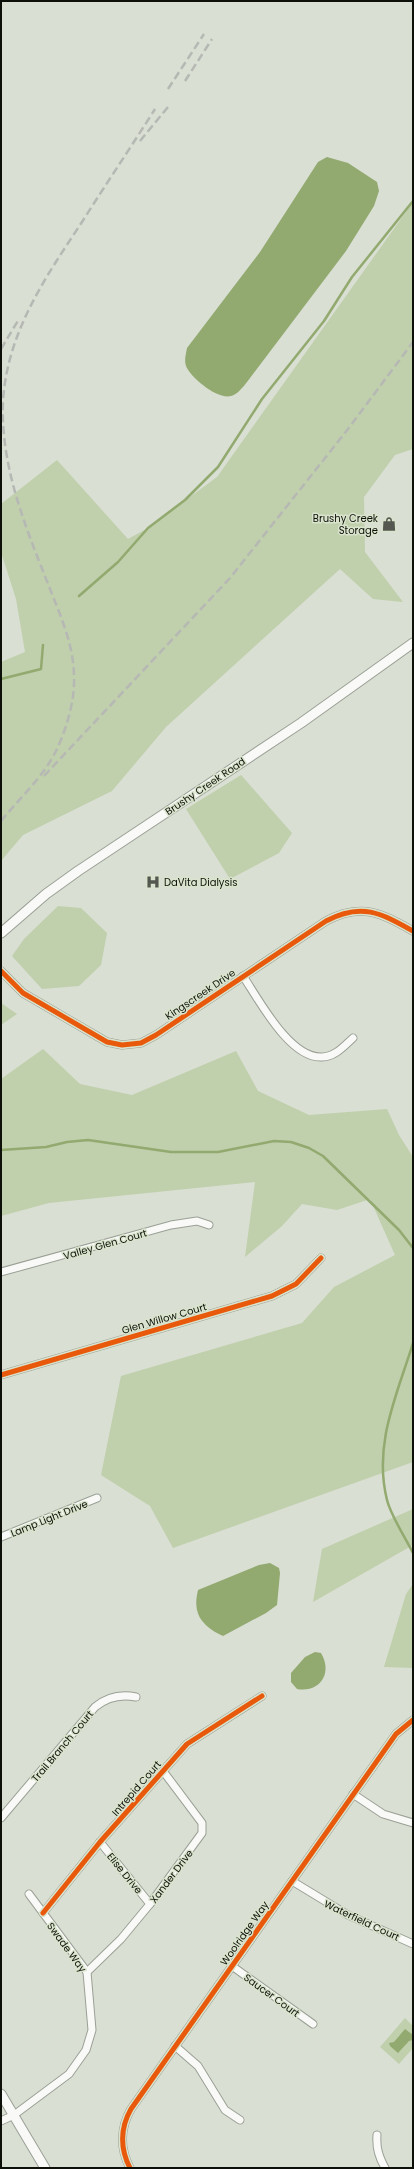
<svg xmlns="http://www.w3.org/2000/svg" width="414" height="2169" font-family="Poppins,sans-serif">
<rect width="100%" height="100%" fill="#d9dfd2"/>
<g fill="#c0cfac">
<path d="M413,202v247l-18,6 -31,42 1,55 38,50 -30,-3 -33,-30 -174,158 -54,64 -89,44 -22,26v-199l24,-10 -9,-53 -15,-47v-48l56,-44 71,79 20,-11 69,-51z"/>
<path d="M241,775l51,58 -13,20 -49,26 -44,-70z"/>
<path d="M58,906l23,2 26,25 -6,32 -22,21 -37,3 -30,-33 12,-17z"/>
<path d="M1,1003l16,11 -16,11z"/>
<path d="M43,1049l37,35 52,11 104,-44 22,40 51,24 78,-6 12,26 14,22v305l-240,86 -23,-42 -49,-31 20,-99 181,-53 32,-36 61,-32 -25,-56 -33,11 -35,-6 -20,22 -37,31 10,-75 -206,21 -48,13v-137z"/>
<path d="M413,1509v36l-100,57 9,-53z"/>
<path d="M413,1584v84l-29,-1 22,-73z"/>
<path d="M405,2018l8,8v22l-14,16 -19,-17z"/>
</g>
<g fill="#92a96f">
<path d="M327,157l21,6 29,19 2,9 -5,15 -28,45 -99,131c-4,5 -10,13 -16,14 -13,4 -40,-18 -45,-30 -2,-6 0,-12 1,-18l73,-96 58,-90z"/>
<path d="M270,1563l9,5 1,5 -3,32 -11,8 -43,23c-21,-10 -31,-22 -25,-46l61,-25z"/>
<path d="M315,1652l6,1c12,20 -1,40 -24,36l-6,-7v-9l14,-16z"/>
<path d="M405,2029l8,6v5l-4,1 -11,12 -8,-7 -1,-3 5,-1z"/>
</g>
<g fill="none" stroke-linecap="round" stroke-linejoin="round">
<g stroke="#92a96f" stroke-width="2.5">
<path d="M79,596l39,-34 30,-34 37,-28 33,-33 44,-68 62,-78 28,-44 61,-76"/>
<path d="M1,679l40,-10 2,-24"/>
<path d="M1,1150l45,-3 21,-5 21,-2 83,12h47l56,-11 17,1 18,6 14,8 76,74 14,18"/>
<path d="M413,1343c-16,52 -40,101 -26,157 4,16 18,37 26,53"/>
</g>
<defs>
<g id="street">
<path d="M1,971l22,22 84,49 15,3 19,-2 15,-8 170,-114c35,-19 55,-8 87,10"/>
<path d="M243,976c16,24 47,83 79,81 13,0 22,-11 31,-19"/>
<path d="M1,1272l170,-47 26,-4 12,4"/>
<path d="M1,1375l271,-79 24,-12 25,-26"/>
<path d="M1,1537l96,-39"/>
<path d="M353,1794l30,20 30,9"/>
<path d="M1,1818l94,-111c12,-10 26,-13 41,-10"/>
<path d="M100,1842l50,62"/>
<path d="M292,1881l56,34 65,29"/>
<path d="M43,1913l57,-71 87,-98 75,-48"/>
<path d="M232,1966l81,58"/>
<path d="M87,1972l34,-33 29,-35 52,-71v-10l-39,-52"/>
<path d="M175,2046l23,20 27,44 15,10"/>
<path d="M1,2121l13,-6 55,-41 17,-24 6,-20 -5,-58 -58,-78"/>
<path d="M377,2135c-1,13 2,22 8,33"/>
<path d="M130,2168c-10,-19 -10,-40 1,-59l265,-375 17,-14"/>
</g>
<g id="secondary">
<path d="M1,933l45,-39 32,-23 223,-148 112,-80"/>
<path d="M1,2094l44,74"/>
</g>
</defs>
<use href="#street" stroke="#9ba096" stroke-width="9"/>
<use href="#secondary" stroke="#9ba096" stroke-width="11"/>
<use href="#street" stroke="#f9faf8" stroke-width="7"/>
<use href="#secondary" stroke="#f9faf8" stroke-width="9"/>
<g stroke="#b6b8b4" stroke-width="2.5" stroke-dasharray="8 4" stroke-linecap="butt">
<path d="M185,81l27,-42"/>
<path d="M168,89l36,-55"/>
<path d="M140,141l28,-34"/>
<path d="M1,349l18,-30"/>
<path d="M44,776l186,-198 118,-149 65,-87"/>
<path d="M1,821c18,-22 41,-43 54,-68 11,-22 20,-52 19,-76 0,-31 -13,-60 -24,-88 -24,-61 -50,-122 -47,-189 5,-69 42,-122 79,-178 24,-38 49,-75 73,-113"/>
</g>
<defs>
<g id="cycleway">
<path d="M1,971l22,22 84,49 15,3 19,-2 15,-8 170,-114c35,-19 55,-8 87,10"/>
<path d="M1,1375l271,-79 24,-12 25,-26"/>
<path d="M43,1913l57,-71 87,-98 75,-48"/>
<path d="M130,2168c-10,-19 -10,-40 1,-59l265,-375 17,-14"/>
</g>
</defs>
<use href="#cycleway" stroke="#dae4cd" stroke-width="8"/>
<use href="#cycleway" stroke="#e8590c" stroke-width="5"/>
</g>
<defs>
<symbol id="shop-bare" viewBox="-9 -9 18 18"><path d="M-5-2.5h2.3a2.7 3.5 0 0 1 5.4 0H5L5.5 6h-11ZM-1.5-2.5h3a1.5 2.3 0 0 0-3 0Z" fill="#54584f" stroke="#dae4cd" stroke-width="2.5" paint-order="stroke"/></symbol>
<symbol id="hospital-bare" viewBox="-9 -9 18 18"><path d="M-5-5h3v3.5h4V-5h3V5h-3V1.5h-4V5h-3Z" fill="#54584f" stroke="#dae4cd" stroke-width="2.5" paint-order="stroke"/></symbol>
</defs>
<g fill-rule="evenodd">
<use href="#shop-bare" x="379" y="514" width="20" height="20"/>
<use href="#hospital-bare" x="143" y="872" width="20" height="20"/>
</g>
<g text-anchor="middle" stroke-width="3" stroke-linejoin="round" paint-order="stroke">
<g font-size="10" fill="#0d1009" stroke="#dae4cd" text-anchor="end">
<text x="378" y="522">Brushy Creek<tspan x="378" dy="12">Storage</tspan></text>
<text x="164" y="886" text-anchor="start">DaVita Dialysis</text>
</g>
<g font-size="10" fill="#0d1009" stroke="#dae4cd">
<text transform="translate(205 786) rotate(-34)" y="4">Brushy Creek Road</text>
<text transform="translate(200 994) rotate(-34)" y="4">Kingscreek Drive</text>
<text transform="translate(105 1244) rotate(-16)" y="4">Valley Glen Court</text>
<text transform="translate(164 1318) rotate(-16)" y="4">Glen Willow Court</text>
<text transform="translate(49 1518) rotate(-22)" y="4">Lamp Light Drive</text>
<text transform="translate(62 1746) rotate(-50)" y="4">Trail Branch Court</text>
<text transform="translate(136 1788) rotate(-49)" y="4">Intrepid Court</text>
<text transform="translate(125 1873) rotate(51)" y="4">Elise Drive</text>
<text transform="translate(171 1876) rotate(-53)" y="4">Xander Drive</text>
<text transform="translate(362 1920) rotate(25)" y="4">Waterfield Court</text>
<text transform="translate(244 1933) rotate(-55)" y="4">Woolridge Way</text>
<text transform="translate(67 1947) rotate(54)" y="4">Swade Way</text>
<text transform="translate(272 1995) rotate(36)" y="4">Saucer Court</text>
</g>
</g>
<rect width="414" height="2169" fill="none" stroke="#0d1009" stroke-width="4"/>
</svg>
